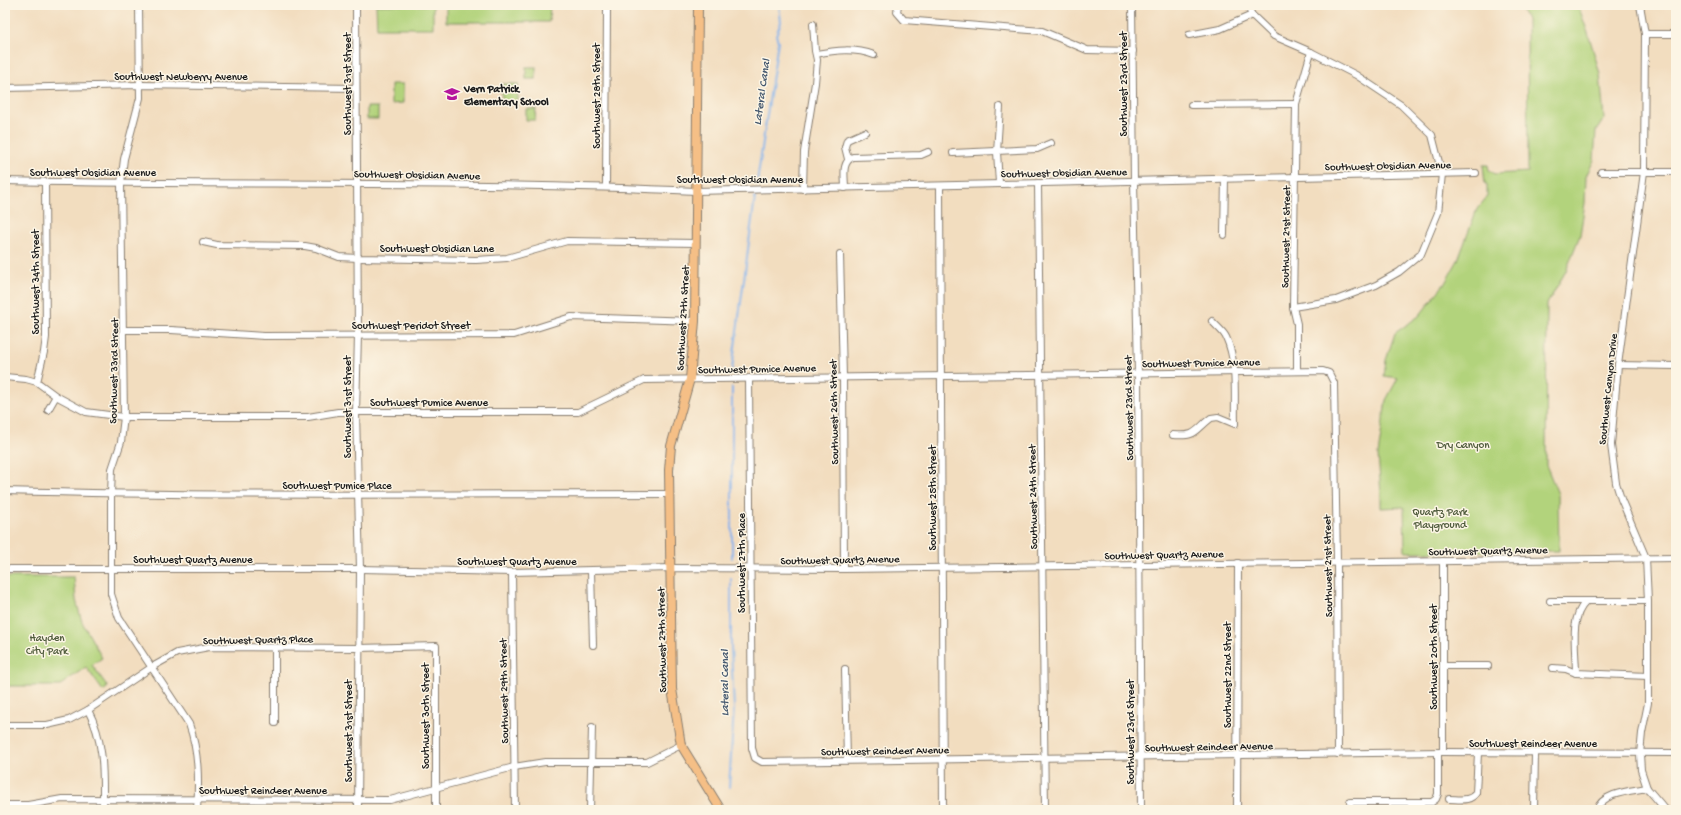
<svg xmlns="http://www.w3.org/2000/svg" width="1681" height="815" font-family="'Gochi Hand',sans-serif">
<rect width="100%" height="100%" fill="#fcf5e5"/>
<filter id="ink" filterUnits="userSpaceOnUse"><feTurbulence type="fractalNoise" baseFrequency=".025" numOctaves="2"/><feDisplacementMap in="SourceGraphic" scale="8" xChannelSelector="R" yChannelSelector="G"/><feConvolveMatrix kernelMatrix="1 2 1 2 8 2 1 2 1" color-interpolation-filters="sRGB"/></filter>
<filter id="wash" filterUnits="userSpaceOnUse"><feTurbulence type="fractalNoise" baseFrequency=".012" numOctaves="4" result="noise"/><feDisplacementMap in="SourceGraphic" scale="16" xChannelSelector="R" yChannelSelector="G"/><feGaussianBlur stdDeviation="0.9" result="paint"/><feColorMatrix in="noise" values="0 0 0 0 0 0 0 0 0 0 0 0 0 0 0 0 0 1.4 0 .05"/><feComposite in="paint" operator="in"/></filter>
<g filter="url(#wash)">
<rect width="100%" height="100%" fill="#f2ddbf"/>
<g fill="#b2d37b" stroke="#67784c">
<path d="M376,5h57v23h-56z"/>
<path d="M446,5h104l-1,17h-103z"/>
<path d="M1520,5h58l11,31 11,38 4,45 -8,12 -2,29 -8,16 -1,27 -5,32 -14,36 -19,33 -1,161 12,29 1,57 -154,1 -1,-45 -23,1v-14l-3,-39 8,-55 12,-22 -14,-2 2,-16 9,-27 24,-17 26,-33 13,-23 19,-51 10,-12v-13h-2l-2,-19h5l1,5 6,4 33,-2 -1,-152z"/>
<rect x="526" y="67" width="10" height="12"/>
<path d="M391,84h12v19l-12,1z"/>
<rect x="502" y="84" width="16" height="20"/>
<rect x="367" y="107" width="11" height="12"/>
<path d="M526,109h10l-1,11h-9z"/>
<path d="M5,577h69l2,23 6,22 20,36 -10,7 16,22 -5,4 -17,-24 -27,19h-54z"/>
</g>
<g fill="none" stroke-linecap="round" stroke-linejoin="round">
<g stroke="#7fb1eb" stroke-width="2">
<path d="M757,182l21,-141 -2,-6 5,-13 -2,-17"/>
<path d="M732,369l23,-172"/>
<path d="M732,388v170"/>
<path d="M729,787l5,-79 -3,-60v-69"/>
</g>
</g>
</g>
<g filter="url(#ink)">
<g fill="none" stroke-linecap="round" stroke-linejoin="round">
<defs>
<g id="minor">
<path d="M139,5l1,93 -16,61 -3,24 3,234 -3,25 -9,27 -1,25v100l8,24 70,106c10,28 10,57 8,86"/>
<path d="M356,5l2,330 -2,77 4,157 -2,241"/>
<path d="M898,5l-1,7 7,8 138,11 45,19 46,1"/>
<path d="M1132,5l2,176 4,192 3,437"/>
<path d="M1247,5l5,10 22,21 37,16 45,23 45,30 31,30 10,39 -4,39 -17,41 -22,18 -23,13 -40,15 -43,7"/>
<path d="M1640,5l5,29 -1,138 -26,193 -7,80 5,38 5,16 25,59 2,43v102l-6,30 -2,21 1,16 6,18 19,22"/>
<path d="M1645,34h31"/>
<path d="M1189,35l31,-6 32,-14"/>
<path d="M816,54c20,-4 39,-6 58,1"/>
<path d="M5,88l135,-3 216,3"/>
<path d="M1191,105l105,-1"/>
<path d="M953,153l84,-4 14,-6"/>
<path d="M848,159l-3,-12 2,-7 18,-8"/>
<path d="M1601,172h75"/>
<path d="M5,181c230,5 461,-1 691,10l780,-18"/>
<path d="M999,183l-2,-31 3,-45"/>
<path d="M1038,183l7,627"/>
<path d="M940,186l3,624"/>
<path d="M606,187l1,-182"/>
<path d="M845,188c0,-11 -4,-26 8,-31l68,-2 7,-3"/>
<path d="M803,189l1,-37 11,-69 2,-23 -2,-9 -2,-27"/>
<path d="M1224,235l1,-57"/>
<path d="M203,242l14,3 88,1 11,2 23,9 19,1 118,2 31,-2 60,-17 129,2"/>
<path d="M840,254l3,123 1,192"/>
<path d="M124,330h47l93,6 250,-1 57,-18 124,4"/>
<path d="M1618,365l58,1"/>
<path d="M1297,371v-47l-4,-17 3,-203 15,-52"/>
<path d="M5,377l21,2 11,3 19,14 30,16 38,5h184l30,-5h240l66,-32 679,-9 6,2 5,10 3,178 1,193"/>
<path d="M749,378l3,370 3,10 7,4 681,-10 233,1"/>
<path d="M37,382l7,-30 2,-15 -1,-155"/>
<path d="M48,410l8,-14"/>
<path d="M1173,435c24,2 21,-4 38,-17l7,-1 17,7c-1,-28 3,-61 -9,-87 -3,-6 -10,-11 -14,-16"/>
<path d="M5,491c221,6 443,3 664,3"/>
<path d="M1443,561v191"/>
<path d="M5,569h355l152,3 159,-4 173,1 832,-11"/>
<path d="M591,571l2,74"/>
<path d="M512,572l3,238"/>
<path d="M1550,601h98"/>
<path d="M275,648v75"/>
<path d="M1443,666h45"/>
<path d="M1553,668l13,1 10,4 72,3"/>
<path d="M845,669l2,91"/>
<path d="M1576,673c0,-21 -7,-56 10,-71"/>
<path d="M88,710c17,32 15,65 15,100"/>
<path d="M5,725h42l22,-5 19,-10 64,-43 25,-14 32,-6 150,1 77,-2v164"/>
<path d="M1449,799c10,0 21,3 27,-6l2,-40"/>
<path d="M1350,802h82l4,-3 2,-5v-41"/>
<path d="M5,805h23l34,-6 328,1 124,-33 31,-5h102l34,-17"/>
<path d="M590,810l2,-83"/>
<path d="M1237,810l1,-247"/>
<path d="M1534,810l1,-57"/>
<path d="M1597,810c5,-18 35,-19 50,-22"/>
</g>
<path id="major" d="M698,5l-3,316 -5,58 -19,67 -2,24 3,219 9,56 40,65"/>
</defs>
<use href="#minor" stroke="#877c6e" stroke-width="8"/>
<use href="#major" stroke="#877c6e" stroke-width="10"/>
<use href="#minor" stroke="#fff" stroke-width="6"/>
<use href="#major" stroke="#f5bf86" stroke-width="8"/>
</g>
</g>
<defs>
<symbol id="school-bare" viewBox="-9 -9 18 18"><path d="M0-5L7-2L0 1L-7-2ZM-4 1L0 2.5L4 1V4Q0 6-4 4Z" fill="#b5179e" stroke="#fcf5e5" stroke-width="2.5" paint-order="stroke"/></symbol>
</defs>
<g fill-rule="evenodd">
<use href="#school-bare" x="441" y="83" width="22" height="22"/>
</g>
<g text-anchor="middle" stroke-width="3" stroke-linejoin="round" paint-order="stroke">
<g font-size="11" fill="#1c1c1c" stroke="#fcf5e5">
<text x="181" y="80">Southwest Newberry Avenue</text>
<text transform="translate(347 84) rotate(-90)" y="4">Southwest 31st Street</text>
<text transform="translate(1123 84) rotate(-90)" y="4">Southwest 23rd Street</text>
<text transform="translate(596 96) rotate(-90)" y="4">Southwest 28th Street</text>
<text transform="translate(1388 165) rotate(-1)" y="4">Southwest Obsidian Avenue</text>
<text x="93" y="176">Southwest Obsidian Avenue</text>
<text transform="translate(1064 172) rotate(-1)" y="4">Southwest Obsidian Avenue</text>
<text transform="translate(417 174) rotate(1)" y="4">Southwest Obsidian Avenue</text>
<text x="740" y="183">Southwest Obsidian Avenue</text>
<text transform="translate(1285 237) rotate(-89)" y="4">Southwest 21st Street</text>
<text x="437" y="252">Southwest Obsidian Lane</text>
<text transform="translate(35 282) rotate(-90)" y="4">Southwest 34th Street</text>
<text transform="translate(682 318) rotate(-87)" y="4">Southwest 27th Street</text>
<text x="411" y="329">Southwest Peridot Street</text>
<text transform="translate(1201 362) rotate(-1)" y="4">Southwest Pumice Avenue</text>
<text transform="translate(757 368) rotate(-1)" y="4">Southwest Pumice Avenue</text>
<text transform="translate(113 371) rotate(-89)" y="4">Southwest 33rd Street</text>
<text transform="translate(1607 389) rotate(-84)" y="4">Southwest Canyon Drive</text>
<text x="429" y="406">Southwest Pumice Avenue</text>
<text transform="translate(347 407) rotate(-90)" y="4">Southwest 31st Street</text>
<text transform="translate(1128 408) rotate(-91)" y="4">Southwest 23rd Street</text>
<text transform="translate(833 412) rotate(-91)" y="4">Southwest 26th Street</text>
<text x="337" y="489">Southwest Pumice Place</text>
<text transform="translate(1032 497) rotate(-91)" y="4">Southwest 24th Street</text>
<text transform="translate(932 498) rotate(-90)" y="4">Southwest 25th Street</text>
<text transform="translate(1488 550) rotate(-1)" y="4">Southwest Quartz Avenue</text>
<text transform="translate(1164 554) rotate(-1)" y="4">Southwest Quartz Avenue</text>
<text x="193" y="563">Southwest Quartz Avenue</text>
<text transform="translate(840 559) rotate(-1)" y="4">Southwest Quartz Avenue</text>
<text x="517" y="565">Southwest Quartz Avenue</text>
<text transform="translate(741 563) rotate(-90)" y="4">Southwest 27th Place</text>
<text transform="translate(1327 566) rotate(-91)" y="4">Southwest 21st Street</text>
<text transform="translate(258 639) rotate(-1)" y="4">Southwest Quartz Place</text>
<text transform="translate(661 640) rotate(-91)" y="4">Southwest 27th Street</text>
<text transform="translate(1433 657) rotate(-90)" y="4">Southwest 20th Street</text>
<text transform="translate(1227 675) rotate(-90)" y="4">Southwest 22nd Street</text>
<text transform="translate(503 691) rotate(-91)" y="4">Southwest 29th Street</text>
<text transform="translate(425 716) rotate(-90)" y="4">Southwest 30th Street</text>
<text transform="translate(348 731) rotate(-90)" y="4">Southwest 31st Street</text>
<text transform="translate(1130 732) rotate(-90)" y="4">Southwest 23rd Street</text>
<text x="1533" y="747">Southwest Reindeer Avenue</text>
<text transform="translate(1209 746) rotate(-1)" y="4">Southwest Reindeer Avenue</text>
<text transform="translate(885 750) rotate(-1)" y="4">Southwest Reindeer Avenue</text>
<text x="263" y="794">Southwest Reindeer Avenue</text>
</g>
<g font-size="11" font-weight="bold" fill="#1c1c1c" stroke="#fcf5e5" text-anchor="start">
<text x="464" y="92">Vern Patrick<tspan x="464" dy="13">Elementary School</tspan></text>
</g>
<g font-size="11" fill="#505c3d" stroke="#fcf5e5">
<text x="1463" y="448">Dry Canyon</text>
<text x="1440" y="515">Quartz Park<tspan x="1440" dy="13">Playground</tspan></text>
<text x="47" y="641">Hayden<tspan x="47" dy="13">City Park</tspan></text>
</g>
<g font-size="12" font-style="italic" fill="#44586f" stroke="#fcf5e5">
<text transform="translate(761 92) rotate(-82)" y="4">Lateral Canal</text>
<text transform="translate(724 683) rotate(-90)" y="4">Lateral Canal</text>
</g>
</g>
<rect width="1681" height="815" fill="none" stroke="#fcf5e5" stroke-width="20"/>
</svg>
